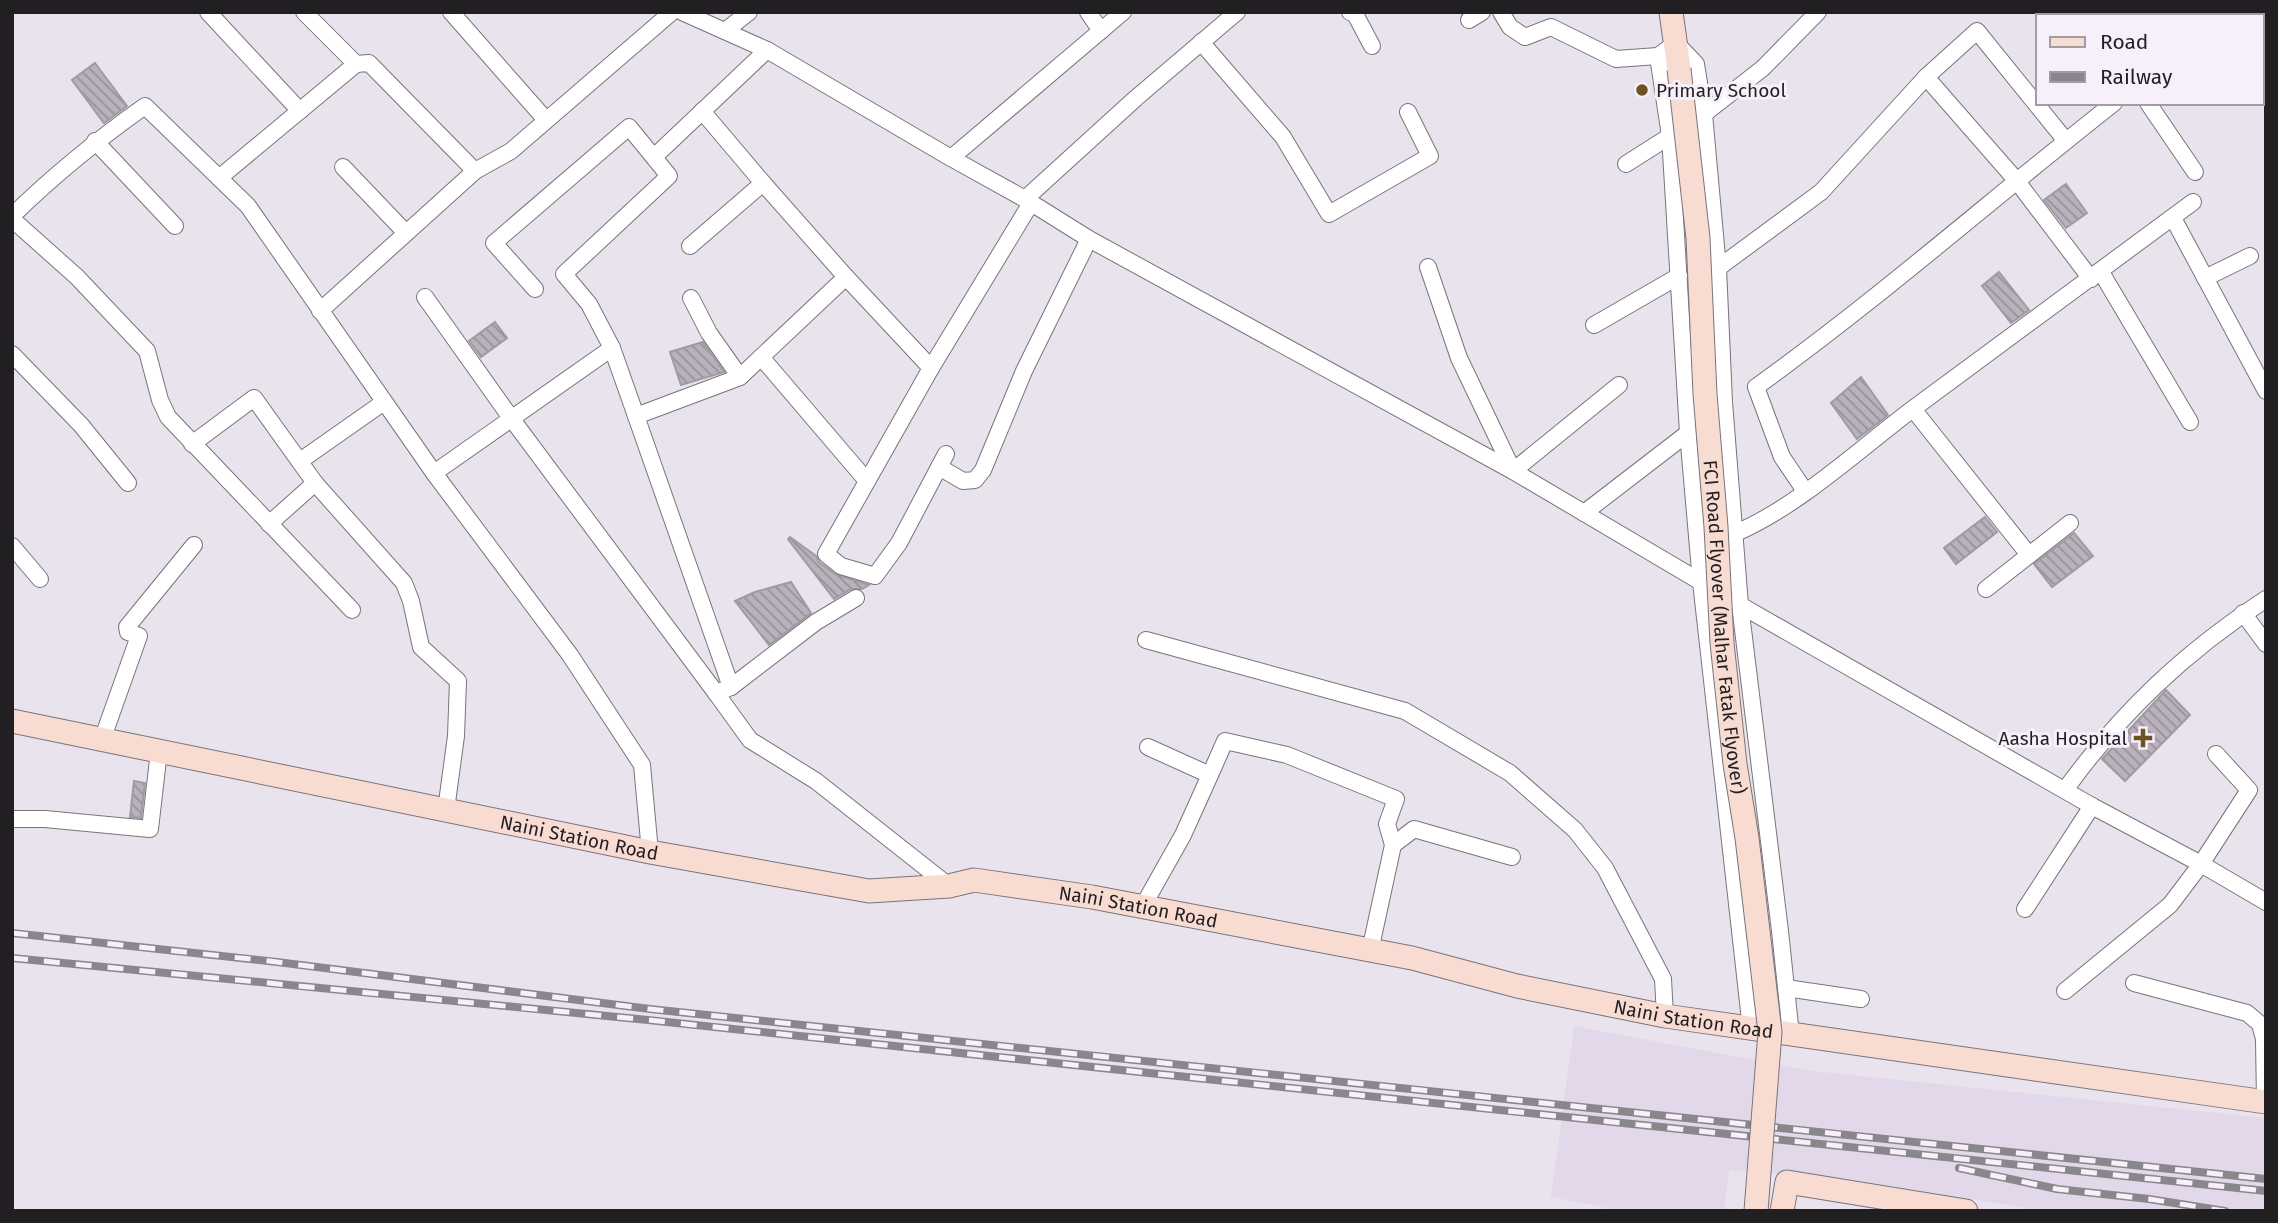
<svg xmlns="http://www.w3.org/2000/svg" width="2278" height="1223" font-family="'Fira Sans',sans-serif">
<defs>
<pattern id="building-back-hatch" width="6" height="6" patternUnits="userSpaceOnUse" patternTransform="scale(1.75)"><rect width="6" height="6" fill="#b9b2bc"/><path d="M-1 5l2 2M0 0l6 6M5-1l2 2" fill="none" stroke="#969098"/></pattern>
</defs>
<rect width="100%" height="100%" fill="#e9e3ed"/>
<path fill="#e3d8e9" d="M1574,1026l239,45 453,47v93h-223l-194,-32 -120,-9 -5,41h-102l-71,-14z"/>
<g fill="url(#building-back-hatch)" stroke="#a19aa4" stroke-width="2">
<path d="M95,63l32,43 -23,17 -32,-43z"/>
<path d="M2066,184l21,29 -21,15 -22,-28z"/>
<path d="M1999,272l30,38 -18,13 -29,-37z"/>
<path d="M495,322l12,16 -26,19 -12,-16z"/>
<path d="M703,342l21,30 -43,13 -11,-33z"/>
<path d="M1861,377l27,38 -31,24 -26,-36z"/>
<path d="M1985,517l12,15 -41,32 -12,-16z"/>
<path d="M2074,533l19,23 -41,31 -18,-23z"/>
<path d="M790,537l26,19 3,6 16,12 34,11 -7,4h-11l-17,10 -46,-60z"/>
<path d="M791,582l20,31 -42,32 -34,-44 20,-9z"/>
<path d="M2166,690l24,25 -65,66 -23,-22z"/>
<path d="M134,781l11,2 -4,35 -11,-1z"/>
</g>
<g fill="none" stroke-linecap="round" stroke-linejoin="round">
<defs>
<g id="street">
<path d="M208,12l92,99"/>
<path d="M304,12l52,52 13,-1 106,108"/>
<path d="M451,12l95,108"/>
<path d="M682,12l85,38 184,108 74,41 64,40 424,232 227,134 352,201 109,58 65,38"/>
<path d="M1088,12l13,19"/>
<path d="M1350,12l5,2 17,32"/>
<path d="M1501,12l9,15 15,10 26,-10 65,32 42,-3 18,-13 20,21 8,50 14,154 6,134 16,203 40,326 11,104"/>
<path d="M2086,12l2,4"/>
<path d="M2151,12l2,4"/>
<path d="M2221,16l5,-4"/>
<path d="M1469,20l13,-8"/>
<path d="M725,31l24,-19"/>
<path d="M1201,42l82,95 46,77 101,-58 -22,-44"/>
<path d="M1658,56l12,80 18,297 13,149 50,447"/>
<path d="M1926,77l90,103 75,99"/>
<path d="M2148,103l47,69"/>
<path d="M1704,114l59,-46 55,-56"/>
<path d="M95,141l80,85"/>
<path d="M654,157l113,-107"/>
<path d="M951,158l172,-146"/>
<path d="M1626,164l44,-28"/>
<path d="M343,167l63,66"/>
<path d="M219,178l137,-114"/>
<path d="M763,183l83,94"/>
<path d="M1025,199l111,-101 101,-86"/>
<path d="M12,216c42,-41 85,-76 133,-110l103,100 186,267 136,182 72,110 8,87"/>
<path d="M2173,218l93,173"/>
<path d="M12,219l65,58 70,74 13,49 8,17 184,193"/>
<path d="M690,246l73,-63 -61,-72"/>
<path d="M1428,267l31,91 54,113 106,-86"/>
<path d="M1718,268l103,-76 105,-115 51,-46 89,110"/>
<path d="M2101,272l89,150"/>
<path d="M2205,278l45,-22"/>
<path d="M535,289l-41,-46 135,-116 40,49 -105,98 25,30 23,44 24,68"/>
<path d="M425,297l86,121 205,275"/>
<path d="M691,298l18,35 31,44"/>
<path d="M320,311l155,-140 36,-20 161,-139"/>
<path d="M1594,325l85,-49"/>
<path d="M12,354l69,71 47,58"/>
<path d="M761,357l106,124"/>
<path d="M931,368l-85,-91 -106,100 -104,39 95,271 -15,6 34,47 66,41 133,105"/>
<path d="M1913,409l116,146"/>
<path d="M192,444l62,-46 61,85 89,100 7,18 10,46 37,34 -2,55 -10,74"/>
<path d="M946,454l-47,89 -24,33 -34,-10 -15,-12 105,-186 100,-165"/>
<path d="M300,461l84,-59"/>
<path d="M939,467l24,14 12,-1 8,-10 41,-99 65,-132"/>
<path d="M434,473l178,-125"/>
<path d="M1805,491l-23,-34 -26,-70c124,-89 238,-190 358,-284"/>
<path d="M1584,513l104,-80"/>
<path d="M269,524l46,-41"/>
<path d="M1736,533c64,-28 122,-83 178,-125 93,-69 186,-137 279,-206"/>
<path d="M12,546l28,33"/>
<path d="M1986,589l84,-66"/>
<path d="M2243,613l23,31"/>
<path d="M1146,640l259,71 105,62 65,57 30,38 58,111 2,37"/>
<path d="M731,687l85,-65 40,-24"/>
<path d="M102,740l37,-104 -11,-4 -1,-5 67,-82"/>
<path d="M1148,747l62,28 15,-34 62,14 109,44 -9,25 6,21 -23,106"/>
<path d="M2065,790c56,-78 120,-138 201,-191"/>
<path d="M12,819h33l105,10 9,-78"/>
<path d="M1393,845l21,-16 98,28"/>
<path d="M1143,906l40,-71 27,-60"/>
<path d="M2025,909l67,-103"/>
<path d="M2134,983l113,30 13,11 4,15 1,63"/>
<path d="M1786,988l75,11"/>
<path d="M2065,991l105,-86 31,-41 48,-74 -33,-36"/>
</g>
<g id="secondary">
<path d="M1671,12l8,57"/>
<path id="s1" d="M12,721l638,131 219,39 80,-5 25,-6 118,17 320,61 105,28 148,30 601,86"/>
<path d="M1782,1211l5,-29 179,29"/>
</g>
</defs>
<use href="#street" stroke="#79737c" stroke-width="18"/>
<use href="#secondary" stroke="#79737c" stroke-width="25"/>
<use href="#street" stroke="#fff" stroke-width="16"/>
<use href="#secondary" stroke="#f8dcd2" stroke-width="23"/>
<defs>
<g id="rail">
<path d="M12,933l265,29 373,47 1616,170"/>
<path d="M12,958l636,62 1618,171"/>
<path d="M1959,1168l98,21 92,10 76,12"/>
</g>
</defs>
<use href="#rail" stroke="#8a868d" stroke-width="8"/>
<use href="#rail" stroke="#f7f0fa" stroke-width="5" stroke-dasharray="16" stroke-linecap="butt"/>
<defs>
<g id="secondary-bridge">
<path id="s2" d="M1679,69l19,169 7,156 11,133 6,116 13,121 12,74 23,194 -14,179"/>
</g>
</defs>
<use href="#secondary-bridge" stroke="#79737c" stroke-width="25" stroke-linecap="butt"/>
<use href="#secondary-bridge" stroke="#f8dcd2" stroke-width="23"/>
</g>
<g fill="#6c5224" stroke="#f7f0fa" stroke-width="2.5">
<circle cx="1642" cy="90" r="7"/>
<path d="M2139.5 727.5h7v7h7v7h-7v7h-7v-7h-7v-7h7z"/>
</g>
<g text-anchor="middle" stroke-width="6" stroke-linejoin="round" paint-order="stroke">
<g font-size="19" fill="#221f23" stroke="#f7f0fa" text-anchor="start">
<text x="1656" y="97">Primary School</text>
<text x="2127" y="745" text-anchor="end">Aasha Hospital</text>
</g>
<g font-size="19" fill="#221f23" stroke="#f7f0fa">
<text dy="7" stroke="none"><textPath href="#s2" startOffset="560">FCI Road Flyover (Malhar Fatak Flyover)</textPath></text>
<text dy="7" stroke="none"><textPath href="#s1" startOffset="579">Naini Station Road</textPath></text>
<text dy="7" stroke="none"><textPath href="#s1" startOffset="1146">Naini Station Road</textPath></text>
<text dy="7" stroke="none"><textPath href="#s1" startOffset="1713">Naini Station Road</textPath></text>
</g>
</g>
<rect width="2278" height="1223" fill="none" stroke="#221f23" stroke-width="28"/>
<rect x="2036" y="14" width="228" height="91" fill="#f7f0fa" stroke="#a29ca4" stroke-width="2"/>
<rect x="2050" y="37" width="35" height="10" fill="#f8dcd2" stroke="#a29ca4" stroke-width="2"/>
<text x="2100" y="49" font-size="21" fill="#221f23">Road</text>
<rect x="2050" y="72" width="35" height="10" fill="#8a868d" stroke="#a29ca4" stroke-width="2"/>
<text x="2100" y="84" font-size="21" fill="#221f23">Railway</text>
</svg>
